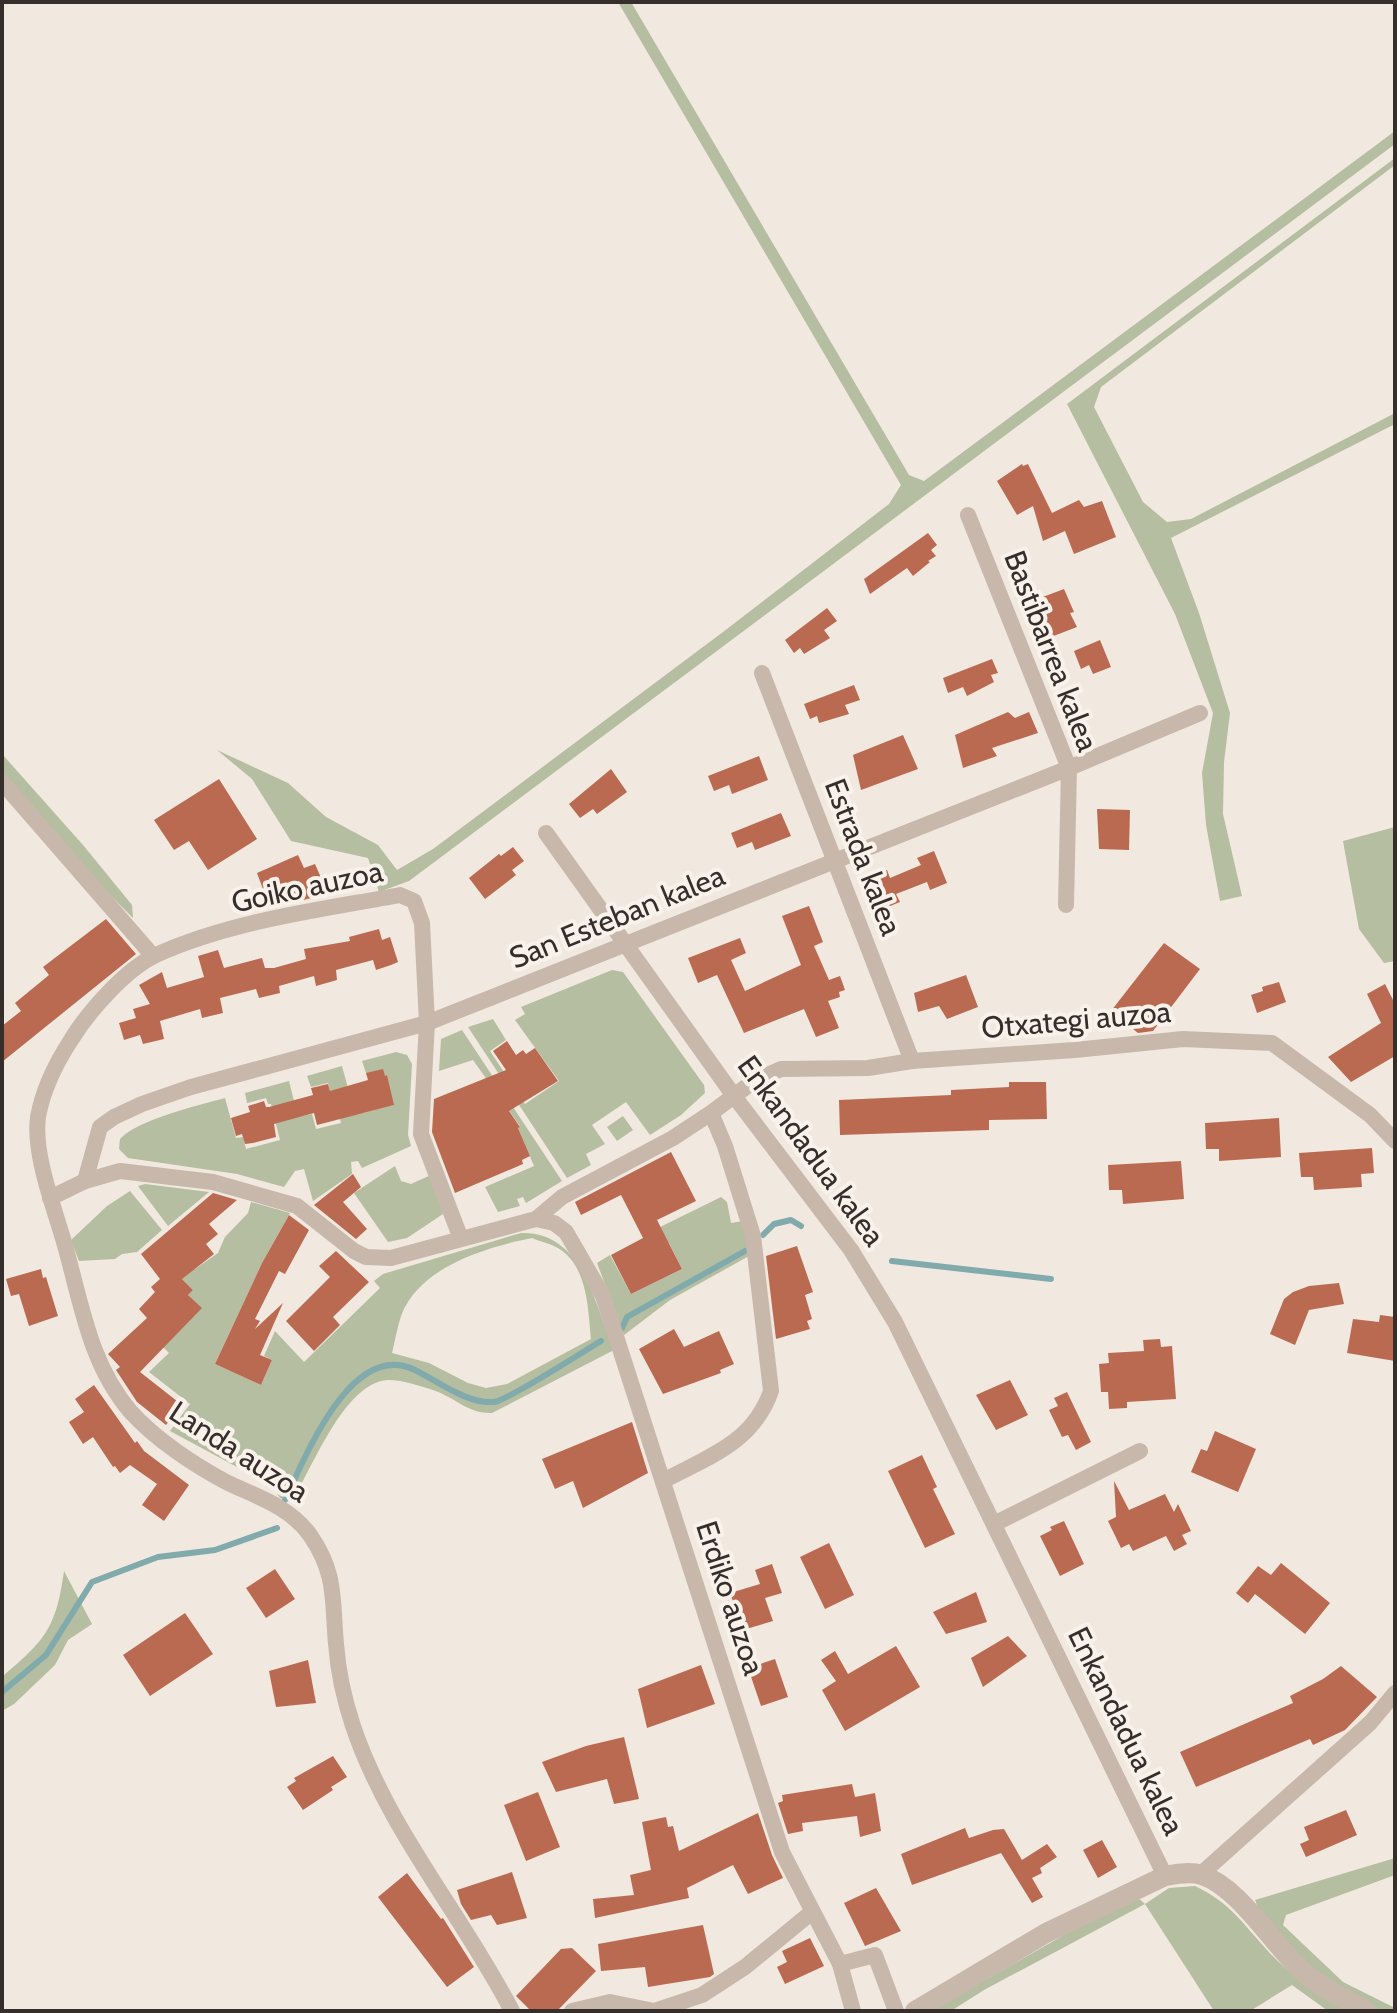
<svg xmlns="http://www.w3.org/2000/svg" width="1397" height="2013" font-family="Cabin,sans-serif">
<rect width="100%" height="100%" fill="#f1e8df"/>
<g fill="#b5bea0" fill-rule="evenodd">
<path d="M618,2h13l278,473 15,6 471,-350v13l-986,737 -30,11 -11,-34 -77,-17 -39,-62 -35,-29 71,33 38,34 52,28 19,25 36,-21 290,-217 166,-128 12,-19z"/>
<path d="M1395,158v7l-294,222 -7,20 49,95 24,20 24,-3 204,-106v11l-224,114 28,75 31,100 -6,49 -1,52 19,82 -22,5 -14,-76 -4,-52 11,-60 -38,-99 -108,-210z"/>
<path d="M2,754l81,91 49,60 1,13 -40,-40 -91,-106z"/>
<path d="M1395,827v134l-11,2 -25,-34 -16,-88z"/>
<path d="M612,970l11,2 81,113 1,8 -24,22 -31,20 -24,-33 -34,23 13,19 -19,10 5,11 -24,13 -99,-151 25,-8 13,21 -16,11 35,53 34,-23 -44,-61 10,-6 -4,-7z"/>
<path d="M462,1030l100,151 -36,22 -3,-6 -6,2 3,7 -22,6 -13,-25 49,-21 -16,-38 2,-2 -47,-66 -34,11 2,-32z"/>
<path d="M396,1052l11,3 5,9 -4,71 3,11 -49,22 -4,-7 -7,1 1,12 -39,27 -9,-32 -9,2 -11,16 -47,-13 -109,-16 -9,-9 1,-10c17,-19 79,-34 105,-41l11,40 7,-1 3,12 34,-9 -9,-36h-3l-2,-6 -19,5 -2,-10 44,-12 9,36 14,-3 4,15 25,-6 -8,-32h-3l-2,-8 -17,4 -4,-11 35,-10 10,37 11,10 30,-8 -6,-29 -21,-3 -4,-12z"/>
<path d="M623,1116l10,14 -16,11 -10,-14z"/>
<path d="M395,1166l6,15 10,3 20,-9 12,39 -36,24 -19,4 -34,-49z"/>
<path d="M145,1184l64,8 -41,34 -30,-40z"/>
<path d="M130,1191l32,39 -25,22 -15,2 -7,5 -36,2 -8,-21 36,-34z"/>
<path d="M721,1197l6,5 4,21 12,-2 6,35 -79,44 -46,35 -27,-72 13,-8 21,39 51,-25 -13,-26 -21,-10z"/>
<path d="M251,1202l39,11 -28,50 -47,101 46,21 11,-25 -8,-4 11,-25 29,31 76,-74 -6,-7 9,-7 138,-41c62,-2 73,71 93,117l-122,63c-25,1 -38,-17 -62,-24 -13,-4 -28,-9 -42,-9 -44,2 -76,90 -97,122l-11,-4 -8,-12 -102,-55 20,-27 -41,-32 20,-19 -6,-6 38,-39 -13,-13 5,-5 -20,-20 22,-1 23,-16 7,-16 23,-24zM532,1238c9,4 21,6 29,12 27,19 27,60 30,89l-84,45 -21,4 -18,-5 -39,-20 -37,-10c3,-12 5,-25 9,-37 18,-49 85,-69 131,-78z"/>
<path d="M64,1571l28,53 -24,16 -13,25 -41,39 -12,7v-34c43,-37 54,-48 62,-106z"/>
<path d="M1395,1858v17l-109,40 -3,10 60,57 52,26v3h-16l-62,-38 -55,-55 -7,-18z"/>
<path d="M1195,1886c36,17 47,37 73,65 23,25 50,42 78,60h-18l-36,-26 -42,26h-36l-69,-107 -161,86 -33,21h-20l161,-92 45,-22 8,7 24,-16z"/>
</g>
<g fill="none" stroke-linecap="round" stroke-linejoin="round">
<g stroke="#80aaab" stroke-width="6">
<path d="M763,1235l11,-11 17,-4 10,6"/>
<path d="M892,1261l159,18"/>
<path d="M622,1328l5,-11 118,-66"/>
<path d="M285,1500c20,-42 66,-161 130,-130 24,12 52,34 79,32 13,-1 90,-51 107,-61"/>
<path d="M2,1692l44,-37 46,-73 66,-25 57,-7 62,-22"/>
</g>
</g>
<g fill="#bb6a52">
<path d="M1022,464l1,2 5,-2 24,49 27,-13 5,7 18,-6 14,36 -42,17 -9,-23 -22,10 -10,-35 -16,9 -20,-34z"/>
<path d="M928,533l9,12 -6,5 5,6 -8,5 2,1 -17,14 -6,-8 -37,26 -6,-15z"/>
<path d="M1064,589l10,23 -4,1 7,14 -26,10 -6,-14 -4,2 -9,-24z"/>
<path d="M827,608l10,13 -13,9 6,8 -26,16 -4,-6 -6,5 -9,-13z"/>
<path d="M1100,640l11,27 -18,7 -4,-9 -8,4 -7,-18z"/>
<path d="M992,659l6,14 -7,2 3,7 -27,14 -4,-9 -15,6 -5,-15z"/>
<path d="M854,685l6,15 -15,5 4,9 -30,9 -2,-7 -7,3 -6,-15z"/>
<path d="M1008,712l7,6 14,-6 9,21 -46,15 5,8 -34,12 -8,-33z"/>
<path d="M903,735l15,34 -57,21 -8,-35z"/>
<path d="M759,756l9,24 -36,14 -3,-9 -15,6 -6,-15z"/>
<path d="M611,769l16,23 -30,22 -4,-5 -13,9 -11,-14z"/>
<path d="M219,779l38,60 -49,31 -19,-29 -15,9 -20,-30z"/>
<path d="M1097,809l33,1 -1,40 -30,-1z"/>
<path d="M781,813l10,23 -36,14 -3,-8 -15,6 -6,-15z"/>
<path d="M513,847l11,14 -12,9 4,5 -31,24 -16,-21 30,-24 2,2z"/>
<path d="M934,851l13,32 -17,7 -3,-8 -31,12 4,8 -17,7 -13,-32 17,-7 3,8 31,-13 -4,-7z"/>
<path d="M298,855l6,13 11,-4 13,30 -58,14 -13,-35z"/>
<path d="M809,906l14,36 -9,4 15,34 11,-4 5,14 -6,2 1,5 -12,4 11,27 -23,9 -12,-28 -60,24 -27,-58 -19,8 -10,-25 52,-20 6,15 -15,7 14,31 56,-26 -19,-49z"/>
<path d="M106,919l30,35 -134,108v-36l19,-15 -6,-8 34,-28 -6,-8z"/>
<path d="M379,929l3,11 8,-3 8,25 -7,3 -15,5 -3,-10 -37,10 1,10 -21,6 -2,-10 -35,10 1,7 -21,5 -3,-9 -36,9 3,15 -21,5 -2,-9 -40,12 4,18 -21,5 -3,-9 -16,5 -5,-17 17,-5 -3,-9 17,-5 -11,-19 23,-13 5,16 37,-11 -6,-21 20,-6 6,18 38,-10 3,10h9l32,-9 -2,-10 46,-8 -1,-4z"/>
<path d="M1164,943l36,26 -47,62 -15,2 -27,-22z"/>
<path d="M966,975l12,32 -31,12 -8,-13 -21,6 -4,-19z"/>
<path d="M1279,982l7,20 -29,11 -6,-18 12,-4 -1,-4z"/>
<path d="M1385,984l10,20v52l-44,26 -23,-25 53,-34 -14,-29z"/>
<path d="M507,1041l9,14 7,-5 3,4 9,-6 23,33 -49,30 11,16 -2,1 12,28 -8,4 1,4 -68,29 -23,-61 2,-33 72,-29 -13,-19z"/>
<path d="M383,1069l2,7 2,-1 7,30 -77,20 -3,-12 -40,11 2,13 -23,6 -8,1 -3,-10 -6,2 -5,-18 19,-6 -2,-6 16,-5 2,6h3l44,-12 -2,-7 17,-4 2,7 38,-11 -2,-7z"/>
<path d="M1009,1082h37l1,37 -58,1v10l-149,5 -1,-35 112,-5v-5l58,-3z"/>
<path d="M1279,1118l2,39 -62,4v-12h-13l-1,-26z"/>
<path d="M1372,1148l2,25 -13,1 1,13 -48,3 -1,-13h-12l-2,-24z"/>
<path d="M671,1152l25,49 -39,19 25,49 -51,25 -20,-39 32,-17 -22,-43 -40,20 -6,-13z"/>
<path d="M1181,1161l3,38 -61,5 -1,-14h-13l-1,-25z"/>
<path d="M353,1174l8,13 -18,15 24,27 -11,10 -42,-34z"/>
<path d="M213,1193l24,7 -28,24 9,10 -12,10 8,10 -32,25 11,11 -5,5 14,13 -62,64 42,33 -16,20 -29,-23 -21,-32 4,-3 -12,-13 39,-36 -8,-9 16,-17 -4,-5 9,-8 -19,-25z"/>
<path d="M289,1215l20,15 -24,44 -6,-3 -24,48 5,2 -5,8 28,-26 -23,52 12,5 -11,25 -46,-21 47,-101z"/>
<path d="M797,1246l16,46 -8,3 7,24 -5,2 3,8 -34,10 -10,-83z"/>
<path d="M336,1251l33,31 -36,35 7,8 -26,26 -28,-30 44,-44 -11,-11z"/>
<path d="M41,1269l2,9 3,-1 12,39 -29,10 -10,-32 -8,2 -5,-17z"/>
<path d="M1339,1283l5,21 -35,6 -14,35 -25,-11 14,-35 9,-7 16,-6z"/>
<path d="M1380,1315l15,2v44l-48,-8 6,-34 26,3z"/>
<path d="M674,1329l10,18 35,-16 15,33 -14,6 1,3 -58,21 -24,-45z"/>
<path d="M1160,1339l1,8 11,-1 4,53 -49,3v6l-18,1 -1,-17h-7l-2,-28 10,-1 -1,-10 36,-2 -1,-11z"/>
<path d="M1010,1380l18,35 -32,15 -20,-35z"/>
<path d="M94,1385l41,58 2,-2 7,10 45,34 -25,36 -22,-16 15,-21 -27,-19 -10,8 -5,-7 -2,1 -20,-30 -10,7 -14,-22 15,-10 -9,-13z"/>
<path d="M1067,1392l24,50 -15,8 -8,-15 -6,2 -13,-27 9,-4 -4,-8z"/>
<path d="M632,1422l16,51 -65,35 -10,-27 -18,8 -13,-30z"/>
<path d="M1215,1431l41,18 -18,43 -47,-20 10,-23 6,2z"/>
<path d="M922,1455l15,32 -4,2 22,45 -30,14 -37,-77z"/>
<path d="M1114,1481l15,29 36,-16 9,18 4,-8 13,27 -9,4 5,9 -13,7 -8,-15 -33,15 -4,-7 -8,4 -13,-27 8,-4z"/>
<path d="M1064,1521l20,43 -24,12 -20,-40 12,-6 -2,-3z"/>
<path d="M829,1543l25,52 -29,14 -25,-52z"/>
<path d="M1281,1563l49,40 -25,31 -50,-40 -7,9 -12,-10 22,-27 13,9z"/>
<path d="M772,1564l10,29 -17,5 8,23 -30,9 -13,-37 30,-9 -5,-14z"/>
<path d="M275,1569l20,30 -29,19 -20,-30z"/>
<path d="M976,1592l11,30 -41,12 -13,-22z"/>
<path d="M185,1613l28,41 -63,42 -27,-41z"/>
<path d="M1008,1636l19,20 -44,31 -12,-29z"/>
<path d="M896,1646l24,41 -75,44 -23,-41 14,-9 -15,-21 14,-9 13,23z"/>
<path d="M775,1659l13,38 -27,9 -13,-38z"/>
<path d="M308,1660l8,43 -40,4 -7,-36z"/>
<path d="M701,1665l14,39 -68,24 -9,-39z"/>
<path d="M1341,1666l36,31 -32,33 -32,15 -3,-6 -114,48 -16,-35 113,-49 -3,-7 33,-17z"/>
<path d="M624,1737l15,62 -25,5 -7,-25 -51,13 -14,-30 44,-16z"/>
<path d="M333,1756l14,21 -16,10 2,3 -30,20 -16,-23 9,-6 -2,-3z"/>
<path d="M852,1784l3,13 20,-4 6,38 -21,6 -3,-21 -55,7 1,8 -15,3 -10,-31 5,-2 -1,-6z"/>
<path d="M538,1792l22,55 -34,14 -22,-56z"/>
<path d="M1346,1810l11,25 -51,22 -6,-13 9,-4 -5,-13z"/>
<path d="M758,1813l14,42 11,23 -35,16 -15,-29 -46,23 2,10 -94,20 -2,-19 41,-4 -4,-20 21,-5 -9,-48 24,-5 2,10 5,-1 6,25z"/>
<path d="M965,1828l4,10 24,-8 11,-1 18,31 25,-16 10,13 -17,11 2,5 -10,5 11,19 -11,6 -31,-50 -89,32 -11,-31z"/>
<path d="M1102,1840l15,27 -19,11 -15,-28z"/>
<path d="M512,1872l15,46 -30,7 -6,-10 -20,5 -10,-16 -4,-14z"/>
<path d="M407,1873l34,46 2,-1 31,49 -27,20 -69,-90z"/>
<path d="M876,1888l25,43 -36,15 -21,-43z"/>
<path d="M703,1925l11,49 -4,3 -62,10 -3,-20 -44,4 -3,-27z"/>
<path d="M810,1938l14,28 -39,18 -8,-17 10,-5 -5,-11z"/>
<path d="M572,1948l24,23 -39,40h-26l-15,-15 45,-47z"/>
</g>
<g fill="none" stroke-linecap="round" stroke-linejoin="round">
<g stroke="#c8b8ab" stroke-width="16">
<path d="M968,515l101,253 -3,137"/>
<path d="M762,673l150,388"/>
<path d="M2,782l151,174"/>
<path d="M546,833l188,263 117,154 44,72 270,554"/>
<path d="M85,1181l15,-54 14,-10 28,-13 49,-17 236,-64 642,-255 131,-55"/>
<path d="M50,1198l35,-17 35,-10 93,11 84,24 57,45 12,6 25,1 145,-39 26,-22 111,-59 38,-25 43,-32 27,-12 87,-1 44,-7 163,-11 108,-11 89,4 98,72 25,26"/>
<path d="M536,1219l18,4 12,9 37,64 179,556 58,112 13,47"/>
<path d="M461,1239l-40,-105 6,-111 -5,-100 -8,-22 -14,-6c-80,15 -170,26 -244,60 -30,14 -68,57 -85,85 -15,23 -28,49 -33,77 -5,37 16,90 26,125 17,59 25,121 66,169 25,28 64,54 98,72 30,14 62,24 82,52 27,39 22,65 26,109 2,27 8,55 17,82 35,104 109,188 159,285"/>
<path d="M663,1481c45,-24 90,-38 108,-90l-18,-155 -28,-90 -14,-33"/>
<path d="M994,1524l146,-73"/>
<path d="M1201,1874l169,-151 25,-30"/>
<path d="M840,1964l35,-9 21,56"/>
<path d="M572,2011l38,-9 44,9 48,-16 43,-28 67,-55"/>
</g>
<path stroke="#c8b8ab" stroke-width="20" d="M915,2011l131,-78 119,-57c11,-2 25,-5 37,-1 36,12 69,66 97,93 18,18 45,30 67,43"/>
</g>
<g text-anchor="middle" stroke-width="8" stroke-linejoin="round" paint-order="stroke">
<g font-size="30" fill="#362e2a" stroke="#f8f2eb">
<text transform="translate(1051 651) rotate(69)" y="10">Bastibarrea kalea</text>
<text transform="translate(863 857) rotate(69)" y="10">Estrada kalea</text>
<text transform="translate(307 887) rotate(-12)" y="10">Goiko auzoa</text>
<text transform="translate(617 917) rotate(-22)" y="10">San Esteban kalea</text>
<text transform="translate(1076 1020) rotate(-5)" y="10">Otxategi auzoa</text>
<text transform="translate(811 1151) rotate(54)" y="10">Enkandadua kalea</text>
<text transform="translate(239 1452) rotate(33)" y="10">Landa auzoa</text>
<text transform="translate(730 1598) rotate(72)" y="10">Erdiko auzoa</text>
<text transform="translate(1126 1731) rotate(64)" y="10">Enkandadua kalea</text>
</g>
</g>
<rect width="1397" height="2013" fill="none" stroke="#362e2a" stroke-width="8"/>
</svg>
